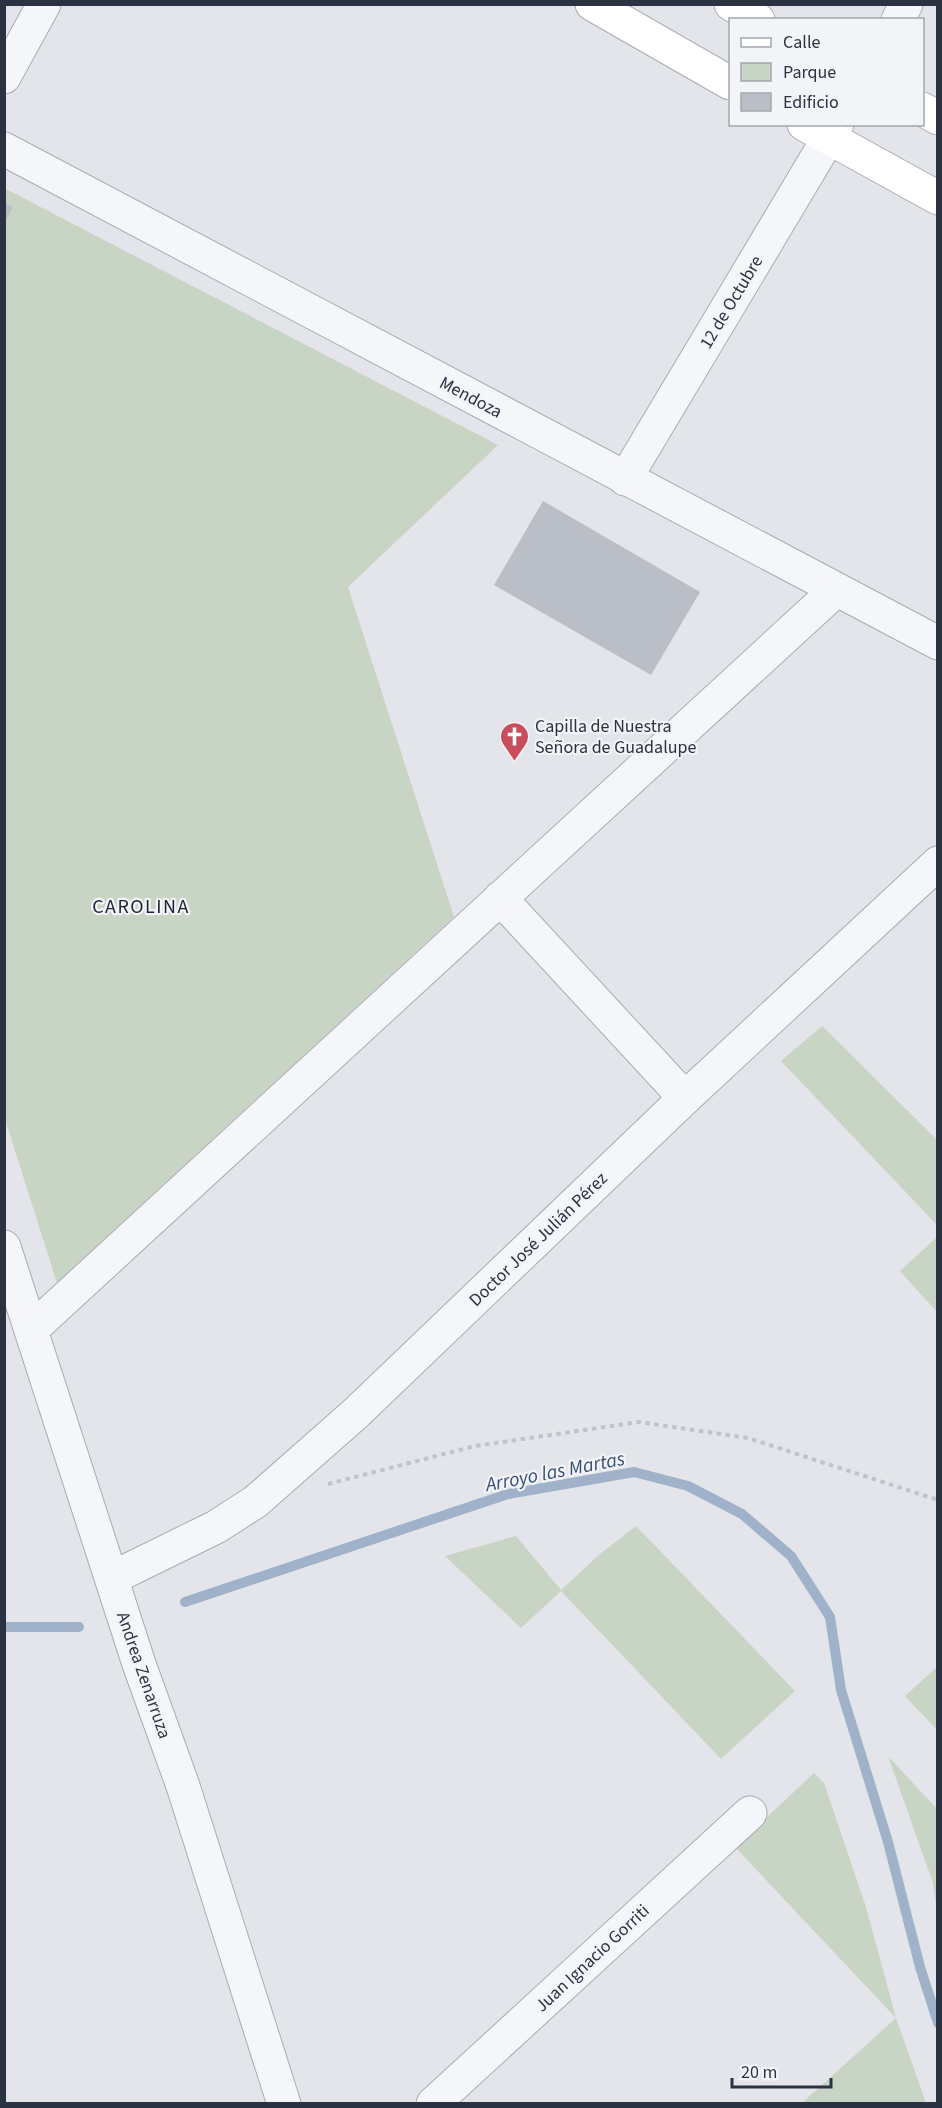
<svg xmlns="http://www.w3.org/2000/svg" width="942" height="2108" font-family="'Source Sans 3',sans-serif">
<rect width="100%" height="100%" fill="#e3e5ea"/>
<g fill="#c8d4c4">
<path d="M4,188l494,257 -150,142 106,330 -397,366 -53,-167z"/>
<path d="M822,1026l115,114v85l-156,-164z"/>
<path d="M937,1237v75l-37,-41z"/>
<path d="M636,1526l159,165 -74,68 -160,-168 -40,37 -76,-72 71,-20 45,54 39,-36z"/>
<path d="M937,1667v63l-32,-34z"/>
<path d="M888,1756l49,53v102l-4,-28z"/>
<path d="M814,1773l10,10 42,124 30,111 30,85h-124l94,-85 -161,-171z"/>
</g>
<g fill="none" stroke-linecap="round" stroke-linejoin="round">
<g stroke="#9fb2c9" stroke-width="10">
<path d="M185,1602l323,-108 126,-22 54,14 54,28 49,42 39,61 11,73 47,152 32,125 18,56"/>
<path d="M4,1627h75"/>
</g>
</g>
<g fill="#babec7">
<path d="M4,203l9,4 -9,17z"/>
<path d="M543,501l157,91 -49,83 -157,-90z"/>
</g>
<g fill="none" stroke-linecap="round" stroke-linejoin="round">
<defs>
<g id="street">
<path d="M898,20l8,-16"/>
<path d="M4,77l40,-73"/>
<path d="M4,149l934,494"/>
<path d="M625,479l212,-355"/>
<path d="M500,898l185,200"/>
<path d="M4,1247l135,417 44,122 101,318"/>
<path d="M31,1330l805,-740"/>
<path d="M112,1578l104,-51 39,-25 100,-88 330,-316 253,-235"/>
<path d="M433,2104l317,-291"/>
</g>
<g id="secondary">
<path d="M592,4l138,79"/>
<path d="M731,4l27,16"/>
<path d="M922,109l16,9"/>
<path d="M804,124l134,74"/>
</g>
</defs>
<use href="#street" stroke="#a8acb4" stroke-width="35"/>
<use href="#secondary" stroke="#a8acb4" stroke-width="35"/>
<path stroke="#c0c3c9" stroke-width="4" stroke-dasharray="4.5 4.5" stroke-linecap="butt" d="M328,1484l147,-38 164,-24 109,16 190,62"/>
<use href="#street" stroke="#f5f6f9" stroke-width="33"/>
<use href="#secondary" stroke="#fff" stroke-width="33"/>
</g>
<defs>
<symbol id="church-pin" viewBox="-11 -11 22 30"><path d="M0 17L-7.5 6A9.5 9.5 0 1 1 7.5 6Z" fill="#c94e5b" stroke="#f2f4f8"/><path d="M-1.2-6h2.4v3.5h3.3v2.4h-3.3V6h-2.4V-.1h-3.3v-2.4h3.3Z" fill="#fff"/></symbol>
</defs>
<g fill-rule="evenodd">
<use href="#church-pin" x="498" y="720" width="33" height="45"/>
</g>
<g text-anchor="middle" stroke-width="4.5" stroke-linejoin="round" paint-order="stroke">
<g font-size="18" fill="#2b3342" stroke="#f2f4f8">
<text transform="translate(731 302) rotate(-59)" y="6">12 de Octubre</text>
<text transform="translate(471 397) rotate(28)" y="6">Mendoza</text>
<text transform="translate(538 1239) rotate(-44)" y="6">Doctor José Julián Pérez</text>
<text transform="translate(144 1675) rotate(71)" y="6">Andrea Zenarruza</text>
<text transform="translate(592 1958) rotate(-43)" y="6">Juan Ignacio Gorriti</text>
</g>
<g font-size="18" fill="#2b3342" stroke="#f2f4f8" text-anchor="start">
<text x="535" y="732">Capilla de Nuestra<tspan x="535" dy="21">Señora de Guadalupe</tspan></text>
</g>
<g font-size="20" letter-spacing="1.5" fill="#1d2433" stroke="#f2f4f8">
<text x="141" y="913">CAROLINA</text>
</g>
<g font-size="20" font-style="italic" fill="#375074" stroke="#f2f4f8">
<text transform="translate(555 1471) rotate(-11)" y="7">Arroyo las Martas</text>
</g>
</g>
<rect width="942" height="2108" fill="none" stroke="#2b3342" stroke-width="12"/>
<rect x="729" y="18" width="195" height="108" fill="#f2f4f8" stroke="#a2a7af" stroke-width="1.5"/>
<rect x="741" y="38" width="30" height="9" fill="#ffffff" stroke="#a2a7af" stroke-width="1.5"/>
<text x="783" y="48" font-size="18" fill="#2b3342">Calle</text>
<rect x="741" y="63" width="30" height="18" fill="#c8d4c4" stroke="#a2a7af" stroke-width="1.5"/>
<text x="783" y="78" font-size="18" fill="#2b3342">Parque</text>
<rect x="741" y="93" width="30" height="18" fill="#babec7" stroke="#a2a7af" stroke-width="1.5"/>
<text x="783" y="108" font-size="18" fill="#2b3342">Edificio</text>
<path d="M732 2078v9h99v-9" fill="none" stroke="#2b3342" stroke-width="3"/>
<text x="741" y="2078" font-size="18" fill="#2b3342" stroke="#f2f4f8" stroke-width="4.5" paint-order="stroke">20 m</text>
</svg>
